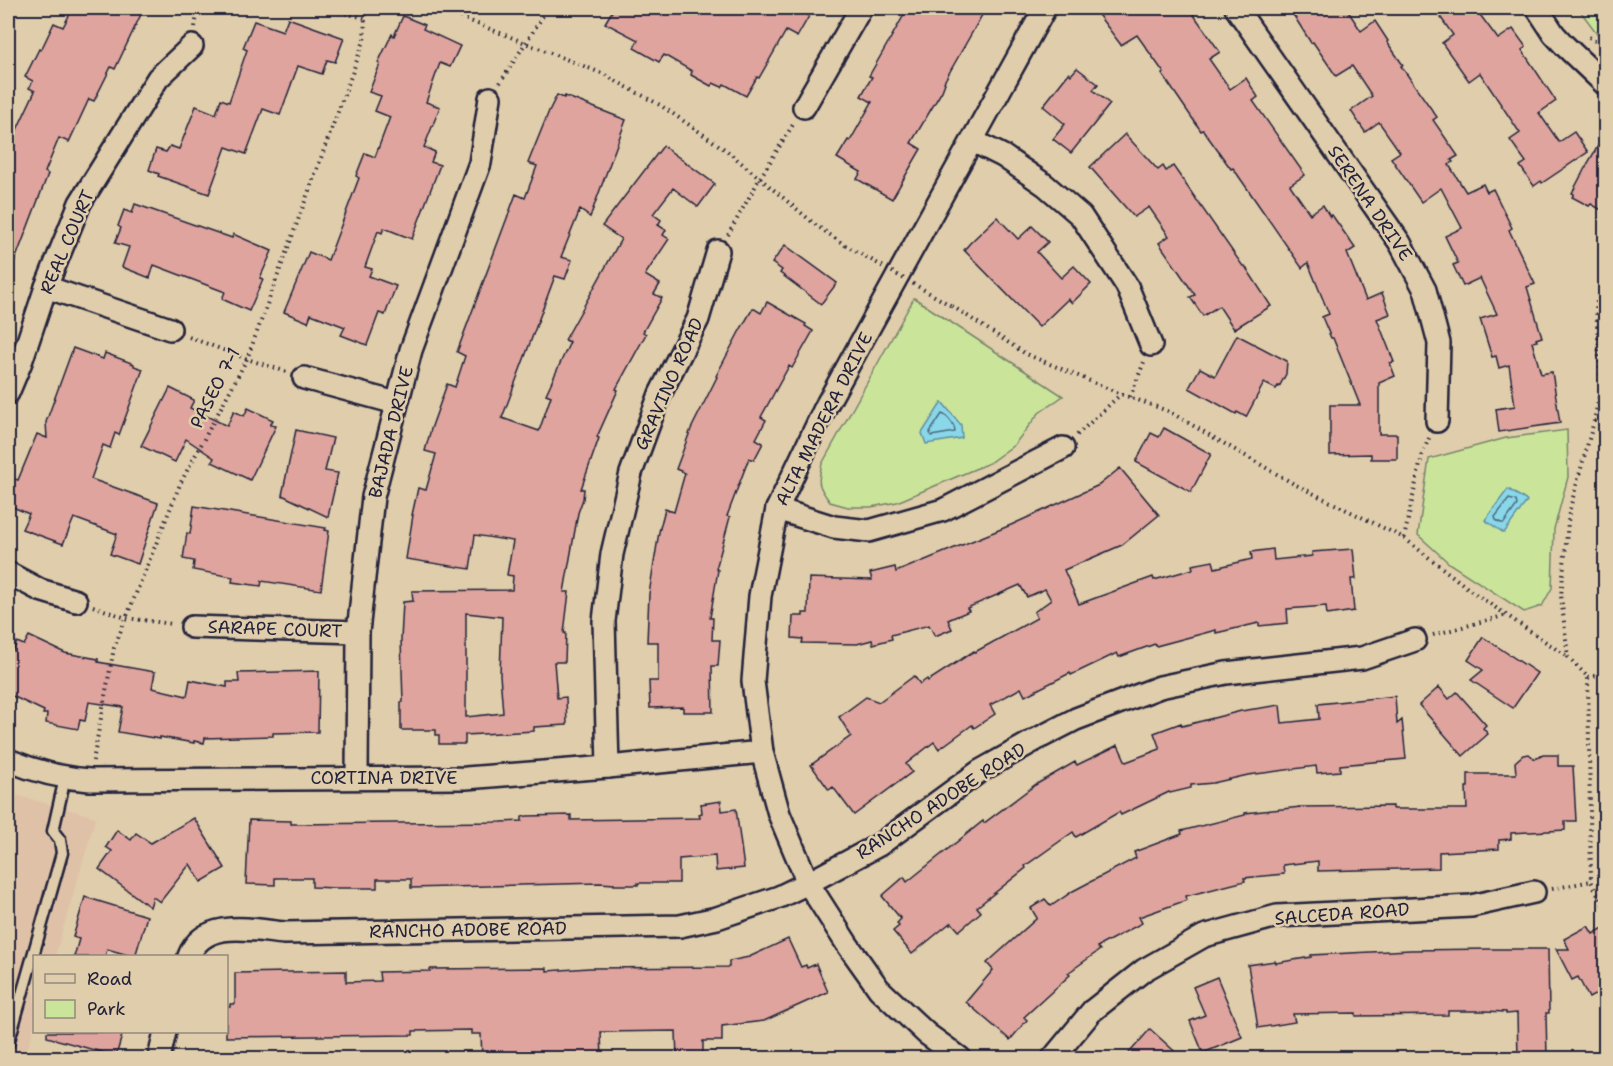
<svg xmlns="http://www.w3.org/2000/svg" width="1613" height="1066" font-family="'Shantell Sans',sans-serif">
<rect width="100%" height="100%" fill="#e0cdab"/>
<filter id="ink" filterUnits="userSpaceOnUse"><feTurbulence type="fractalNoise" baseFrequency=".0167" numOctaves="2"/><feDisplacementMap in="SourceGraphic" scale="12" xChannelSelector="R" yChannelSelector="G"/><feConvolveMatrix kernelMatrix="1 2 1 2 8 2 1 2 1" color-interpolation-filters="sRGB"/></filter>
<g filter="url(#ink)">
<path fill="#dfc1a7" d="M8,793l88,24 -41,139h-21v70l-9,32h-17z"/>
<g fill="#cae49a" stroke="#76836a" stroke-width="1.5">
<path d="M1578,8h27v32l-6,-4z"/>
<path d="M914,298l149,98 -24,17 -25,32 -25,18 -92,39 -26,5h-23l-18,-5c-12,-16 -13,-19 -8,-38z"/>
<path d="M1567,430l1,47 -14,52 -2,59 -10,18 -18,6 -74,-48 -32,-29 11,-76 77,-21z"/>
</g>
<g fill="#89d7e8" stroke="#608fa3" stroke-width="1.5">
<path d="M942,402l19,23 1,13 -36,6 -4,-11z"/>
<path d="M1508,489l19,12 -23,32 -19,-13z"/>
</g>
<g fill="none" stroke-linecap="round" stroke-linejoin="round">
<g stroke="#4b6a80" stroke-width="1.5">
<path d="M942,414c6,2 13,11 13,18l-24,4 -1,-4z"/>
<path d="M1509,499l7,2 1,4 -13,18h-3l-5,-3 -1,-3z"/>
</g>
</g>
<g fill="#dea49d" stroke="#22223b" stroke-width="1.5" fill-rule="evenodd">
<path d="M73,8h71l-29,61 -4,-2 -17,34 -5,-2 -20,43 -10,-4 -14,34 3,2 -39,102h-1v-127l27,-58 -6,-3 4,-7 -8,-4 14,-28 2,1 13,-27 9,4z"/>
<path d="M614,8h197l-4,7 2,1 -12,21 -11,-6 -27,47 -2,-1 -11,19 -22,-12 -2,3 -9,-4 -2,3 -20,-11 1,-4 -28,-16 -5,7 -25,-14 4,-8 -33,-17z"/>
<path d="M908,8h78l-42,74 1,1 -3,8 -31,52 10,6 -29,50 -35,-20 4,-7 -24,-14 11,-18 2,1 22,-39 -11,-6 11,-19 -3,-1z"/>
<path d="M1093,8h96l31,44 -11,7 21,30 16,-11 12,19 -5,4 52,74 -15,10 20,29 13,-9 7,12 2,-2 23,33 -8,5 19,47 16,-7 8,21 -13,5 17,43 -4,1 5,13 -16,7v51h18v25h-26v-5l-41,1v-50h30l-27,-67h-2l-9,-21 7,-3 -21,-51 -6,5 -69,-100 -2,1 -28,-39 -2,1 -39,-57 2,-1 -27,-38 -16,10z"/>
<path d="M1289,8h57l15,23 14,-10 13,20 -1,1 16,23 -2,1 36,51 -4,3 25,36 -7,4 2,2 -4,3 17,27 17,-8 4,8 6,-3 19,39 -3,2 26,54 -8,3 15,50 -6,2 1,2 -5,1 9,32 11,-2 8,51 -61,9 -3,-23 19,-3 -6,-41 -10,3 -3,-12 -4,1 -12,-38 17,-5 -17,-36 -17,8 -10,-21 5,-2 -13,-27 17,-8 -21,-40 -20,14 -30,-44 9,-6 -21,-30 -14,10 -14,-21 21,-15 -20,-30 -16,10 -23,-34 -2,1z"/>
<path d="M1434,8h41l23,31 15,-10 13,18 -4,3 34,51 -17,12 20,29 15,-10 14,20 -46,31 -1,-2 -7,5 -14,-20 6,-4 -16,-22 10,-7 -40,-60 -11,8 -27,-38 11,-8z"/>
<path d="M403,16l22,9 -2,4 37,17 -10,21 -10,-4 -14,39 14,5 -16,40 11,5 -4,10 9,3 -28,74 -28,-11 -2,5 -4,-2 -13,36 7,2 -3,7 27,10 -11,29 -6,-2 -12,32 -26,-10 4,-8 -34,-13 -3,8 -24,-10 25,-60 19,8 31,-82 -3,-2 9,-23 10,4 15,-40 -15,-6 6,-15 -12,-4 11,-28 -2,-1 14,-29 2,2z"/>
<path d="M288,18l56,20 -9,24 -8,-2 -5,14 -24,-8 -18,49 -17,-6 -17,45 -20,-7 -17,47 -51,-18 1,-2 -10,-4 7,-21 10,3 4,-6 9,3 17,-43 20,8 5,-15 8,3 18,-52 -4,-2 11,-27 29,10z"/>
<path d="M1077,68l21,16 -5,6 17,14 -39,49 -18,-14 12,-15 -22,-18 26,-33 2,2z"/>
<path d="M557,95l7,3 1,-2 61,24 -36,97 -10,-7 -19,47 11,3 -7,19 -10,-3 -53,142 37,13 12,-35 -5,-2 24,-52 -5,-2 56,-101 -19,-13 61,-80 52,38 -17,23 -25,-19 -20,26 8,6 -3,5 8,5 -3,5 6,4 -24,36 15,9 -6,10 8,4 -19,34 3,2 -30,55 2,1 -21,47 2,1 -18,51h3l-1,10 -5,14 -14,79h5l-5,41h2l-1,29h-11l3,36 9,-1 1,28 -33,2v4l-69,4v9h-26v-9h-3v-5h-35v-28h2l-2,-62 2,-38 10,-1 -1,-10 100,-1 1,-14 -6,-1 6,-34 -38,-6 -5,34 -64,-10 7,-44h-1l6,-27 8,2 10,-36 -11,-3 6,-22 16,-45 8,3 10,-31 -8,-4 59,-158 9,4 12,-32 -9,-3 21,-52zM466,613l36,4 -2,58 3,38 -37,4z"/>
<path d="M1125,134l33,36 5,-4 3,5 7,-5 69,99 2,1h1l26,40 -37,23 -15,-23 -16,10 -13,-19 5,-2 -36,-52 10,-7 -20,-29 -15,10 -44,-50z"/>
<path d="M1605,134v78l-14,-8 -2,2 -17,-9 2,-3 -2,-1 13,-25z"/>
<path d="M135,204l97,34 1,-4 39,17 -12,27 3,1 -14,32 -27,-12 3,-7 -71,-27 -4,13 -28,-11 7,-20 -14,-4 6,-15 -3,-2 6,-16 8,3z"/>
<path d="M997,217l21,22 14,-13 16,16 -11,10 24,26 13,-12 17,18 -19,19 -4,-4 -29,28 -75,-77 6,-7z"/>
<path d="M785,245l52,38 -16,21 -41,-31 2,-3 -10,-7z"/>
<path d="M767,302l39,22 -1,2 8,5 -21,37 -3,-2 -28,51 5,3 -10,19 7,4 -9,17 -5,-2 -22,58 3,1 -14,52 2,1 -8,48h3l-1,22h8l-2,26h-6l1,46h-30v-5l-33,1 -1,-27h9v-39h-11l2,-48 10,-62 6,-23 9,3 11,-39 -9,-4 15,-40 26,-52 -1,-1 23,-44 14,-24 8,5z"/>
<path d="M1237,335l50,26 -1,13 -7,13 -1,-1 -2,3 -12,-6 -18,34 -9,-5 -1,2 -47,-26 11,-20 15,8z"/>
<path d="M73,348l30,11 2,-6 29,11v2l9,3 -24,66 -4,-2 -5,15 -7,-3 -12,34 67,24 -20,61 -28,-10 7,-20 -43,-16 -11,26 -41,-15 7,-15 -21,-9v-28l10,3 19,-46 10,4 -1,-16z"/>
<path d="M170,388l24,12 -4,8 37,18 7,-15 10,5 4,-8 25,12 -3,5 6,1 -26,54 -38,-18 2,-4 -28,-19 -11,23 -34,-16z"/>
<path d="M1164,428l47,26 -20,38 -55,-30 15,-29 8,4z"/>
<path d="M296,430l37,8 -8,33 13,2 -10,44 -46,-22z"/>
<path d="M1120,468l39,47 -37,30 -58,25 15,34 74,-27 1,3 39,-11 -1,-4 21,-4 2,7 37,-9 -1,-7 22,-3 1,11 38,-4v-4l41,-3 3,30h-5l3,32 -27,4 -1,-9 -39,3 1,14 -29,3v-3l-43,10v-3l-60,16 -1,-2 -36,13 -2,-4 -46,22 -1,-2 -45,23 -4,-8 -31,17 5,9 -21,14 -2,-3 -33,24 -5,-7 -28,22 6,8 -58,43 -21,-28 -4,3 -18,-25 40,-29 -12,-19 27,-20 13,5 35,-26 6,8 7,-5 1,2 46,-30 1,1 62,-34 -3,-6 17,-12 -6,-11 -18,8 -7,-12 -53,23 2,3 -21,9 4,9 -17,7 -6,-11 -38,10 1,4 -19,5 -1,-4 -15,4 -55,-1 1,-4 -11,-1 1,-22h10v-3h5l1,-35 63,2 -2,-7 25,-6 1,5 115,-47 88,-40z"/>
<path d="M194,506l132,22 -1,2 4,1 -8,59 -59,-9 -1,5 -29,-4 1,-5 -40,-7 1,-9 -11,-2 4,-26 3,1z"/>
<path d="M29,636l36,17 33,6v3l57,10 -3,16 35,8 3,-16 37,7v-5h12l-1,-9 81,-2 -1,61 -45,1v3l-68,2 -1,5 -10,-2v2l-34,-6v2l-42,-7 5,-25 -34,-5 -4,19 -5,-1 -2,9 -32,-6 1,-9h-4l1,-3 -36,-17v-45l5,2 4,-9 7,3z"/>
<path d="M1483,637l54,36 -24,35 -42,-28 12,-10 -15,-10z"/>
<path d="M1439,687l10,12 8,-7 29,33 -3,3 5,6 -25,22 -44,-51z"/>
<path d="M1395,696l2,28 5,-4 4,39 -66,6v6l-23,2 -1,-7 -68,9 -35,8 -22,2v3l-21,5 -1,-1 -48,23 -2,-3 -43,25 -3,-5 -48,34 1,2 -49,39 4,5 -22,19 -7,-8 -2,1v-1l-38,31 -19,-23 6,-5 -2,-3 4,-4 -19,-23 22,-19 3,5 76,-61 1,2 51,-38 40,-23 2,3 41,-20 8,17 34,-13 -6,-16 27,-10 1,3 59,-15 39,-6 2,18 37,-4 -1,-15z"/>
<path d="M1529,754l6,5 8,-4h15v11h15l3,55h-11v9l-54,3v6l-12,1v9l-60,3v16l-121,3v-10l-35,4 1,9 -40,4 1,3 -59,15 1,4 -48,17 3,6 -45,24 3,3 -32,23 2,2 -46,42 3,3 -17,20 -44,-38 27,-32 -6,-7 50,-45 -6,-10 14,-9 6,7 22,-15 63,-33 -2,-6 48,-18 -1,-3 64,-16v-2l56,-6 92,-1v3h74l-1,-22h2v-13h48l-1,-12 8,-7z"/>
<path d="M721,801l1,10 14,-2 8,59 -28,3 -1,-15 -36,3v24h-41v2h-24v-1l-14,-1 -189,5v-9h-34v9h-41l-24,-1v-9h-37v7l-29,-1 3,-64 42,1v3l210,-2 21,-1v-4l5,-1 44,-1v5l129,-2 -1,-4 3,-1 -1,-9z"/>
<path d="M194,818l31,50 -24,14 -11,-18 -30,38 -7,-5 -3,10 -51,-38 13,-18 -6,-4 11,-17 14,10 5,-7 15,10z"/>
<path d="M85,897l62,19 -12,41 -28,-8 -2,8h-31l5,-18 -6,-2z"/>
<path d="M1588,926l5,8 12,-7v62l-16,9 -11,-21 -6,3 -16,-31h13l-5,-10z"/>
<path d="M788,939l13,28 5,-2 1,3 9,-4 12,28 -64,29 -42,5v15h-19v18h-26l-1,-28 -75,1 1,27h-120l-1,-25h-10v-4l-58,1v4l-187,2v-30h4v-3h5v-31l111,-2v11l34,-1 -1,-9 51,-1v-2l117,-1v3l42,-3 140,-1v-6l20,-4z"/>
<path d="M1488,949h60l1,64h-3l1,46h-29l-1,-46 -11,1v-2l-22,-1h-36v4l-92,1v-3l-63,1 2,8 -37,6 -10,-63 27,-4 1,2 35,-6v-2l99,-5z"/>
<path d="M1217,977l25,60 -39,16 -13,-32 15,-6 -12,-28z"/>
<path d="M1150,1029l33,30h-59z"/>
<path d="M47,1032h76l-7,24 -69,-19z"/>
</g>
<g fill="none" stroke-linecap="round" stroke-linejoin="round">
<defs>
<path id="lane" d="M8,1044l54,-191 -2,-13 -7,-9 12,-53"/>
<g id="street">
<path d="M1236,8l164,235 25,47 14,53 -2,78"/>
<path d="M1537,8l17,26 11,12 41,39"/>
<path d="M804,107l57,-99"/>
<path d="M973,141l30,15 42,29 36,31 46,70 24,59"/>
<path d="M46,287l124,42"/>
<path d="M304,378l92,25"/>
<path d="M8,393l13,-31 25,-75 34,-84 78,-125 34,-32"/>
<path d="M777,509l57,18 35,4 74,-21 120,-62"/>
<path d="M8,573l32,17 36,11"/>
<path d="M192,627l166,5"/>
<path d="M8,760c26,11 53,18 82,20l376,-2 142,-11 154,-15"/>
<path d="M608,767l-4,-146 8,-67 19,-81 29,-79 38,-75 20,-68"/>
<path d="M357,778l1,-146 15,-135 38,-147 69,-187 10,-65"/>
<path d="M189,956c15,-38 63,-26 95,-23l396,-7 37,-8 62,-21 29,-14 71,-38 101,-74 57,-32 39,-20 84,-32 66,-14 136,-15 53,-18"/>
<path d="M159,1058l6,-26"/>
<path d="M960,1058l-33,-24 -48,-45 -32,-45 -39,-61 -29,-69 -17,-62 -9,-71 7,-85 17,-87 49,-103 219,-398"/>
<path d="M1053,1058l39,-47 52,-41 60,-34 73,-20 194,-10 63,-14"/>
</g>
</defs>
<use href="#lane" stroke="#22223b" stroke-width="15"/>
<use href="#street" stroke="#22223b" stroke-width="26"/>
<g stroke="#22223b" stroke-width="4" stroke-dasharray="1.5 4.5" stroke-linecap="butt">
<path d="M322,8l43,10"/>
<path d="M445,8l20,11 136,54 59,32 66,45 91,76 28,19"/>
<path d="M195,27l3,-19"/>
<path d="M1589,37l17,11"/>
<path d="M500,83l48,-75"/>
<path d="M728,235l32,-57 34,-55"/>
<path d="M1606,273l-10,32 5,82 -7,34 -25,91 -8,84 7,61 20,20 3,204 15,29"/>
<path d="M952,306l74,48 95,40 47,17 126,73 110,54 70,55 94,64"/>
<path d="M189,337l58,22 40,13"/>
<path d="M1130,397l14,-35"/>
<path d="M1594,421h12"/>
<path d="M1077,435l44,-41"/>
<path d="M1404,538l18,-83 7,-17"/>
<path d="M93,606l33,12 47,6"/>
<path d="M1433,635l74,-20"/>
<path d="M1588,677l18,-3"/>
<path d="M93,761l21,-113 67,-166 66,-123 117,-318 1,-23 3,-10"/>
<path d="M1552,889l39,-8"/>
</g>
<use href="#lane" stroke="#e0cdab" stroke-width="10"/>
<use href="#street" stroke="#e0cdab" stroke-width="21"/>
<path stroke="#22223b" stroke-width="4" stroke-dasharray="1.5 4.5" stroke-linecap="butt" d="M845,245l107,61"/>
</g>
</g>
<g text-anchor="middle" stroke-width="5" stroke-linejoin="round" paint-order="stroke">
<g font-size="18" fill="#22223b" stroke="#e0cdab">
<text transform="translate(1370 203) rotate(56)" y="6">SERENA DRIVE</text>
<text transform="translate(67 242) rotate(-67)" y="6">REAL COURT</text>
<text transform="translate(669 384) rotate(-66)" y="6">GRAVINO ROAD</text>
<text transform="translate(215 388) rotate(-63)" y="6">PASEO 7-1</text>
<text transform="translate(824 419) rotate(-63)" y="6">ALTA MADERA DRIVE</text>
<text transform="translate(391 432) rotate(-76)" y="6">BAJADA DRIVE</text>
<text transform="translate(275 629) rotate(2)" y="6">SARAPE COURT</text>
<text x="384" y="784">CORTINA DRIVE</text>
<text transform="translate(941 801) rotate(-33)" y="6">RANCHO ADOBE ROAD</text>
<text transform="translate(1342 914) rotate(-4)" y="6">SALCEDA ROAD</text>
<text transform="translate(468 930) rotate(-1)" y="6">RANCHO ADOBE ROAD</text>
</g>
</g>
<rect width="1613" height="1066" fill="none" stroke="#e0cdab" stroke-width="30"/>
<rect x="15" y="15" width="1583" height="1036" fill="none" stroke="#22223b" stroke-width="2" filter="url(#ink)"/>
<rect x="33" y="955" width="195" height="78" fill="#e0cdab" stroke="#94897e" stroke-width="1.5"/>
<rect x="45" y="974" width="30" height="9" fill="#e0cdab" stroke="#94897e" stroke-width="1.5"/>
<text x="87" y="985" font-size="18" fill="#22223b">Road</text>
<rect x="45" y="1000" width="30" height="18" fill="#cae49a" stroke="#94897e" stroke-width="1.5"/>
<text x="87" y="1015" font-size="18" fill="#22223b">Park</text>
</svg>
